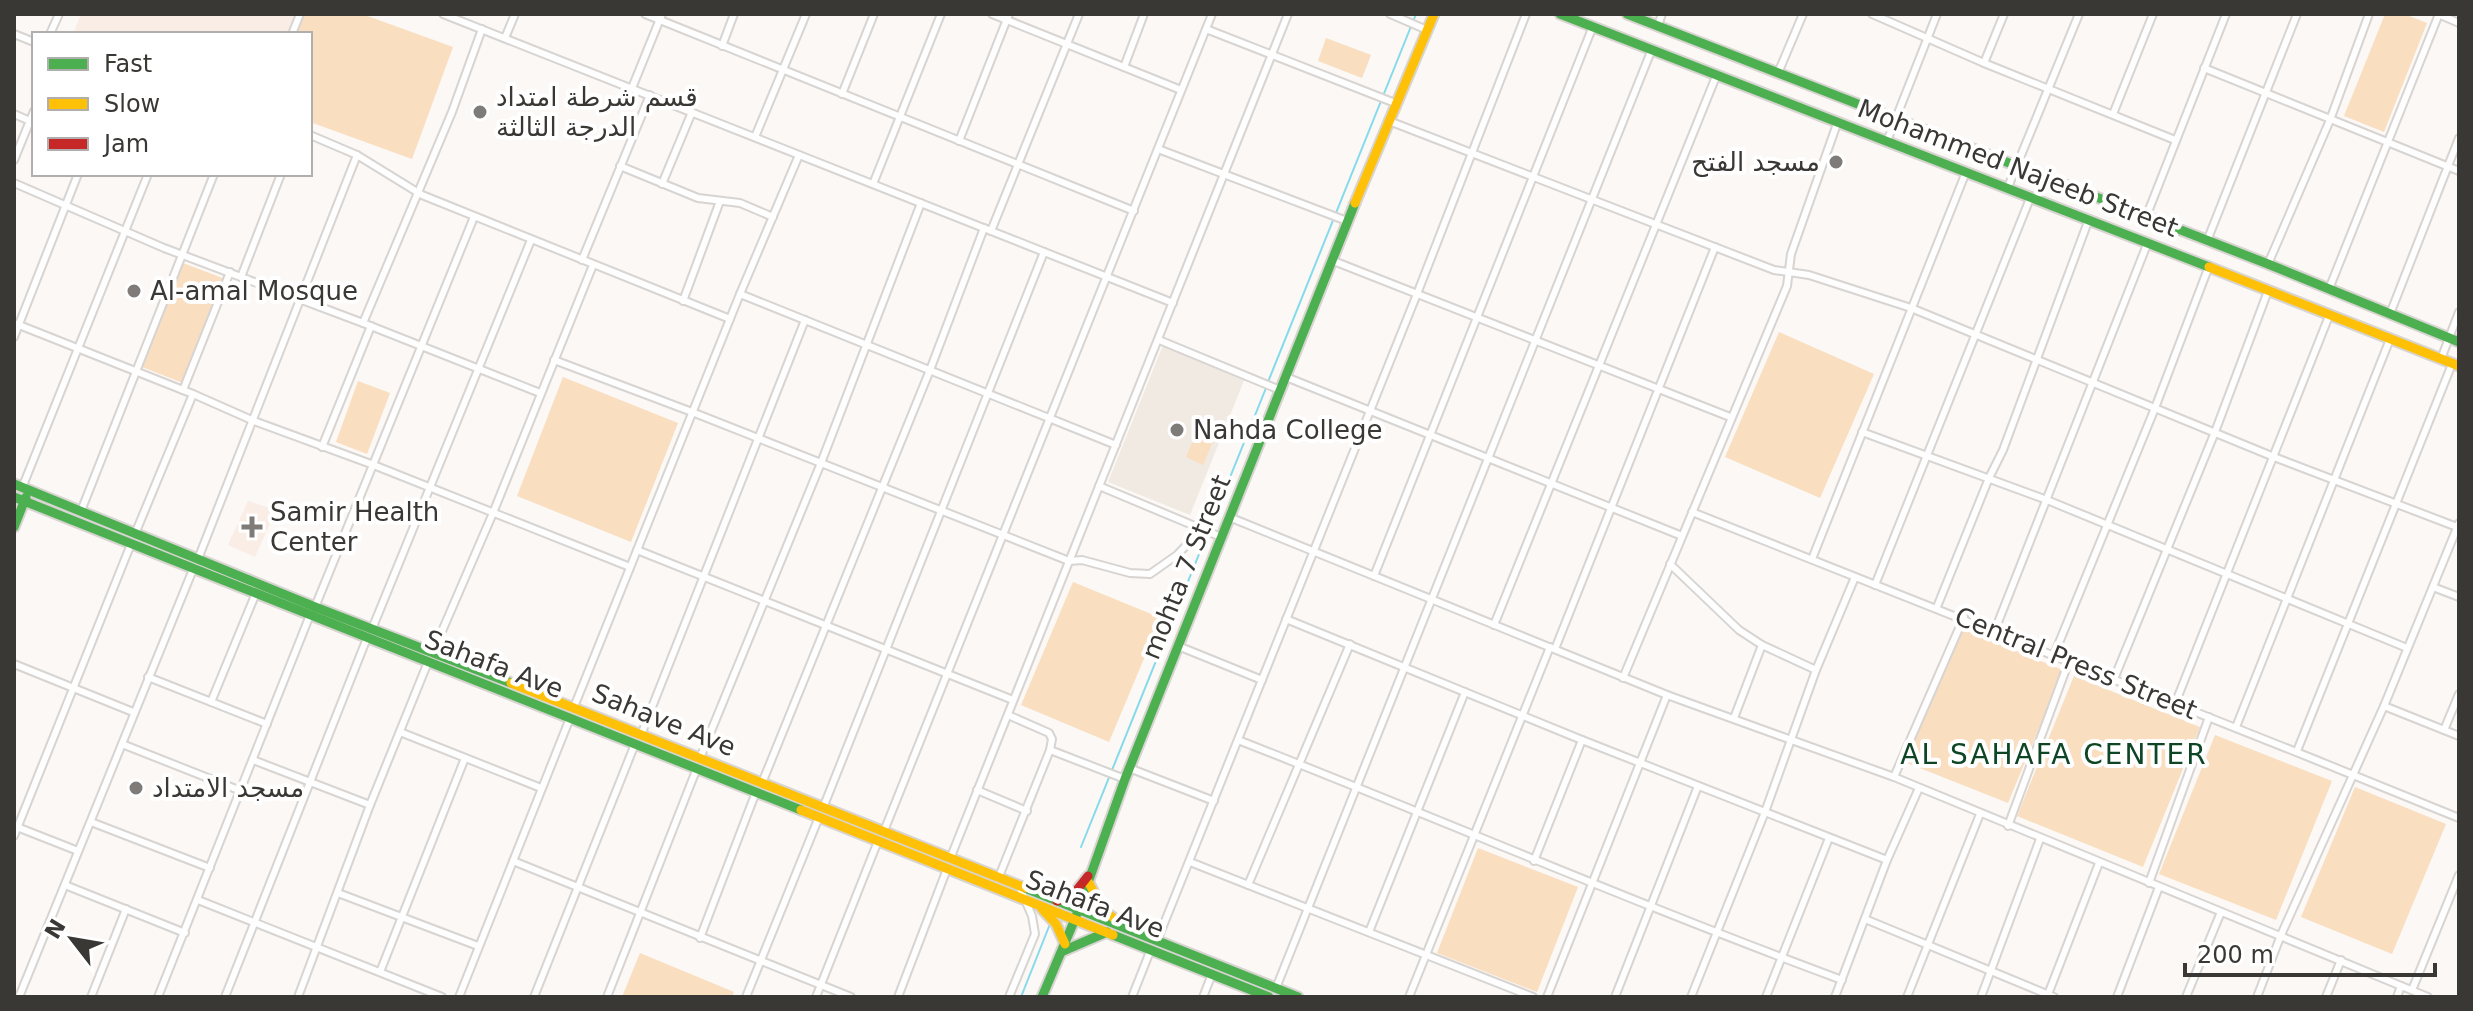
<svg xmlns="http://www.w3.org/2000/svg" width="2473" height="1011" font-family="'DejaVu Sans',Cairo,sans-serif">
<rect width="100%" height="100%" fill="#fbf8f5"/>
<path fill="#f1eae2" d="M1163,345l82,33 -55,137 -82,-33z"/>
<g fill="#f9ede6">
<path d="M81,14h214l-8,20h-214z"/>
<path d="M248,501l28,9 -21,47 -27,-12z"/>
</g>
<g fill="#f9dec0">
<path d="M305,14h57l91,33 -41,112 -102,-37v-88h-13z"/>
<path d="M2385,14h19l23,9 -43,109 -40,-16z"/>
<path d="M1326,38l45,17 -9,23 -44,-17z"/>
<path d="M183,263l42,16 -42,104 -41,-16z"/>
<path d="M1779,332l95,42 -54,124 -95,-41z"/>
<path d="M563,377l115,46 -47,119 -114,-46z"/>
<path d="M358,381l32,12 -23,61 -31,-12z"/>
<path d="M1202,420l17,7 -16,38 -17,-8z"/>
<path d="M1073,582l88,36 -52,124 -88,-37z"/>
<path d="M1957,627l106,43 -55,133 -106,-42z"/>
<path d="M2074,676l126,51 -57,140 -126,-51z"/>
<path d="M2215,735l117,46 -56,139 -117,-46z"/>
<path d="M2355,787l91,37 -54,130 -91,-37z"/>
<path d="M1478,848l100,39 -41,105 -100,-39z"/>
<path d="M640,953l94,39 -2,5h-110z"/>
</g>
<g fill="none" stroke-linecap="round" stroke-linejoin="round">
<g stroke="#85daeb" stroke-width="2">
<path d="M1268,382l148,-368"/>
<path d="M1081,847l185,-459"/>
<path d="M1021,997l29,-73"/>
</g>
<defs>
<g id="street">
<path d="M443,14l730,289"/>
<path d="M645,14l489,197"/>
<path d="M992,14l189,76"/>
<path d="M1390,14l37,16"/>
<path d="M1872,14l112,49 191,77"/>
<path d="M2438,14l21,9"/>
<path d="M1658,25l4,-11"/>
<path d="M1206,29l189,74"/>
<path d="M14,34l20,8"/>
<path d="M50,34l9,-20"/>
<path d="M292,34l8,-20"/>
<path d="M505,38l10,-24"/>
<path d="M722,46l12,-32"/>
<path d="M1984,63l20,-49"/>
<path d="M1124,67l20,-53"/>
<path d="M2204,68l255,103"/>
<path d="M1778,73l25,-59"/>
<path d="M632,88l30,-74"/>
<path d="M842,94l32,-80"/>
<path d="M14,114l16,7"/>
<path d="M2113,114l40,-100"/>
<path d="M1389,121l385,149 35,5 102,33 363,149 183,70"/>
<path d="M310,135l47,20 65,40 308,124"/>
<path d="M755,137l51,-123"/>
<path d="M959,141l50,-127"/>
<path d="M1887,141l50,-127"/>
<path d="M1158,149l189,72"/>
<path d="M14,160l20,-49"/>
<path d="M620,166l78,32 42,5 33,14"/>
<path d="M14,183l150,65 199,75 177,70"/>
<path d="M662,184l30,-72"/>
<path d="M873,184l68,-170"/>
<path d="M2008,187l71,-173"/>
<path d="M2146,217l80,-203"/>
<path d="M991,231l88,-217"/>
<path d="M2207,241l90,-227"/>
<path d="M582,260l68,-165"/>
<path d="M1331,260l399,157"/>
<path d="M2268,264l62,-144 39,-106"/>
<path d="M241,277l40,-103"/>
<path d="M2329,289l110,-275"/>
<path d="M740,294l376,151"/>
<path d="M683,301l37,-100"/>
<path d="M2390,314l69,-176"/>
<path d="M14,323l179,71 61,27 117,43 259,103"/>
<path d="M363,323l89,-211 30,-83"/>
<path d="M14,337l64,-163"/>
<path d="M1159,340l121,50"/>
<path d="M2441,359l18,-47"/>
<path d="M554,360l138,52 377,149 13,-1 48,13 20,1 27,-19 25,-26"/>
<path d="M1286,377l396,159"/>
<path d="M183,390l47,-118"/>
<path d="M1862,432l185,68 360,148"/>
<path d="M322,447l49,-121"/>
<path d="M1099,486l122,51"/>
<path d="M22,488l126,-314"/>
<path d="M81,511l133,-337"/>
<path d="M1692,512c256,100 512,202 767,306"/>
<path d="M1229,517l438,178 227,82 534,220"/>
<path d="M135,534l58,-140"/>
<path d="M637,550l376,150"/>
<path d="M198,559l159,-404"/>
<path d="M1812,559l154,-387"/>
<path d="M1670,564l69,66 23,15 54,25"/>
<path d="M1374,576l219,-550"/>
<path d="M1875,585l156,-389"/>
<path d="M2433,587l26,10"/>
<path d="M315,607l159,-390"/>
<path d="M1937,607l52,-129 14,-28 86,-231"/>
<path d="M1286,619l296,121 305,120"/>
<path d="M1494,625l223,-551"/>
<path d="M372,629l159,-389"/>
<path d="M1995,630l153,-388"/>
<path d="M1178,646l84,34"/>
<path d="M1555,649l160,-402"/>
<path d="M433,652l60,-139 100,-248"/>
<path d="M2054,655l101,-247 54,-142"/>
<path d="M14,664l119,48"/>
<path d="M148,677l119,47"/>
<path d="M1623,678l164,-392 4,-32 47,-133"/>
<path d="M2114,679l101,-247 53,-141"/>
<path d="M211,702l45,-109"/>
<path d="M2175,704l154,-388"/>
<path d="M2384,706l75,30"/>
<path d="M574,707l166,-413 59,-139"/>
<path d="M1008,715l41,18 3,6 -2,11 75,29"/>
<path d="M1734,718l28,-73"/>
<path d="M2236,727l154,-388"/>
<path d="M2444,730l15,-36"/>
<path d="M400,732l141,56"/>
<path d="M641,735l164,-415"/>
<path d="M1238,740c202,79 401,165 604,240"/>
<path d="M122,744l119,47"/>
<path d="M2297,751l155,-387"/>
<path d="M700,758l121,-295 100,-260"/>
<path d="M253,760l117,45"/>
<path d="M1129,768l85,33"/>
<path d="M1894,777l70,-160"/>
<path d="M762,783l168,-413 54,-142"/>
<path d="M977,790l50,21"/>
<path d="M823,808l221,-556"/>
<path d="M91,822l119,46"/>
<path d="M2008,826l61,-165"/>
<path d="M17,827l61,24"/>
<path d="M884,831l328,-817"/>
<path d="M14,836l117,-292"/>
<path d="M950,859l338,-845"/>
<path d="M513,861l338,136"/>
<path d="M1534,861l48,-121"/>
<path d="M1190,862l343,135"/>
<path d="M998,879l52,-129"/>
<path d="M2149,883l60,-166"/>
<path d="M65,885l120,48"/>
<path d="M1248,885l102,-241"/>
<path d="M338,893l140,53"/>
<path d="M198,900l244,97"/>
<path d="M1865,919l189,78"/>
<path d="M1369,932l96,-240"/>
<path d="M700,938l56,-146"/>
<path d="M1157,941l260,-647 109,-280"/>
<path d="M380,972l85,-214"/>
<path d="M1276,988l376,-939"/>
<path d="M2412,990l47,-115"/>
<path d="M19,997l175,-430"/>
<path d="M91,997l35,-88"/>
<path d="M158,997l152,-382"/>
<path d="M225,997l142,-359"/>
<path d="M298,997l72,-192 58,-143"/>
<path d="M459,997l111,-279"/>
<path d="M534,997l101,-253"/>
<path d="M607,997l90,-229"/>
<path d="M746,997l73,-180"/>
<path d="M816,997l62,-156"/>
<path d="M898,997l49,-128"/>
<path d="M1009,997l26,-63 -3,-18 -12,-28"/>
<path d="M1132,997l19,-48"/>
<path d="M1203,997l9,-23"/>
<path d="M1409,997l141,-350"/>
<path d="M1547,997l120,-302"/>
<path d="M1615,997l83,-211"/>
<path d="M1691,997l74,-185 51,-142 39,-93"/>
<path d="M1766,997l63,-159"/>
<path d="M1835,997l52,-137 32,-72"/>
<path d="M1907,997l73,-183"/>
<path d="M1981,997l59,-158"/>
<path d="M2047,997l52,-134"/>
<path d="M2117,997l42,-110"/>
<path d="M2186,997l35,-85"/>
<path d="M2257,997l24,-62 103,-229 75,-183"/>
<path d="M2326,997l15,-37"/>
<path d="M2397,997l4,-11"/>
</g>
<g id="fast">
<path d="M1560,14l649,253"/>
<path d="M1627,14l641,250 191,78"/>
<path d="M14,484l301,123 196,76"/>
<path d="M14,497l787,313"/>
<path d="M14,527l12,-30"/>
<path d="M1025,888l273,109"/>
<path d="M1113,935l156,62"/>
<path d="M1063,951l44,-19"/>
<path d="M1042,997l33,-78 50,-140 230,-576"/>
</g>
<g id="slow">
<path d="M1355,203l79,-189"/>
<path d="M2209,267l250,99"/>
<path d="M511,683l514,205"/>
<path d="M801,810l312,125"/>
<path d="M1089,883l14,27 12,9"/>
<path d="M1042,909l14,15 9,20"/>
</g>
<path id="jam" d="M1057,901l15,-5 16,-20"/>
</defs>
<use href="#street" stroke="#d7d4d2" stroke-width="10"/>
<use href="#fast" stroke="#d7d4d2" stroke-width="13"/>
<use href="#slow" stroke="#d7d4d2" stroke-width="13"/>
<use href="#jam" stroke="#d7d4d2" stroke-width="13"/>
<use href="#street" stroke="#fefefe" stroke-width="6"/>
<use href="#fast" stroke="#4caf50" stroke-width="9"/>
<use href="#slow" stroke="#ffc107" stroke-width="9"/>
<use href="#jam" stroke="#c62828" stroke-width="9"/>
</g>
<g fill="#7e7b78" stroke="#fff" stroke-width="3">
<circle cx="480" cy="112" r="8"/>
<circle cx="1836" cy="162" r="8"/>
<circle cx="134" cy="291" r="8"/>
<circle cx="1177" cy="430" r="8"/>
<path d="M248 515h8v8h8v8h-8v8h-8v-8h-8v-8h8z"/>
<circle cx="136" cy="788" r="8"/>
</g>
<g text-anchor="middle" stroke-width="8" stroke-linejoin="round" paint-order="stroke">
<g font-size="26" fill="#3a3835" stroke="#fff" text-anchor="start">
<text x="496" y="106">قسم شرطة امتداد<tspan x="496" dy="30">الدرجة الثالثة</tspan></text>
<text x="1820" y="171" text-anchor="end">مسجد الفتح</text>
<text x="150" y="300">Al-amal Mosque</text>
<text x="1193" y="439">Nahda College</text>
<text x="270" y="521">Samir Health<tspan x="270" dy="30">Center</tspan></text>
<text x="152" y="797">مسجد الامتداد</text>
</g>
<g font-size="26" fill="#3a3835" stroke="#fff">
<text transform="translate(2018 168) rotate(21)" y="9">Mohammed Najeeb Street</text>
<text transform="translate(1186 567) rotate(-68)" y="9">mohta 7 Street</text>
<text transform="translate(2076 663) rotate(22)" y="9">Central Press Street</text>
<text transform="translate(494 664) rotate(21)" y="9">Sahafa Ave</text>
<text transform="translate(664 720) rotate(22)" y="9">Sahave Ave</text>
<text transform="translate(1095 904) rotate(21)" y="9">Sahafa Ave</text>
</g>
<g font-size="28" letter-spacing="2" fill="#0e4625" stroke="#fff">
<text x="2054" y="764">AL SAHAFA CENTER</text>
</g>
</g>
<rect width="2473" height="1011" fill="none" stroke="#3a3835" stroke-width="32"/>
<rect x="32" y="32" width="280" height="144" fill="#ffffff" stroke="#b0afae" stroke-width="2"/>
<rect x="48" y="58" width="40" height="12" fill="#4caf50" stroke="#b0afae" stroke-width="2"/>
<text x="104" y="72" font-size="24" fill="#3a3835">Fast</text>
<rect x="48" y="98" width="40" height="12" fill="#ffc107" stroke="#b0afae" stroke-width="2"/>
<text x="104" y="112" font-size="24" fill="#3a3835">Slow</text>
<rect x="48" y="138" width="40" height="12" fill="#c62828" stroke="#b0afae" stroke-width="2"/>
<text x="104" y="152" font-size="24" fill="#3a3835">Jam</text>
<g transform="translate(72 939) rotate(301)" stroke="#ffffff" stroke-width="6" paint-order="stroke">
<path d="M0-6L14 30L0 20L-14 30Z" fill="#3a3835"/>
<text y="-12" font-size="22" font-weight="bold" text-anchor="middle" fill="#3a3835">N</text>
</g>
<path d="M2185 963v12h250v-12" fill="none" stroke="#3a3835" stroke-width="4"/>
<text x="2197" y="963" font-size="24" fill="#3a3835" stroke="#ffffff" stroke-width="6" paint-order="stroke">200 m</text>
</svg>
